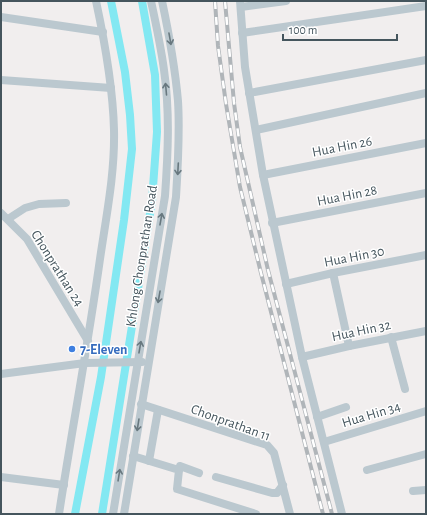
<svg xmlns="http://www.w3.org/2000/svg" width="427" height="515" font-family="'Alegreya Sans',sans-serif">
<rect width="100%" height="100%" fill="#f1eeee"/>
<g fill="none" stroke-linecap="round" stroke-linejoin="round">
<g stroke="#83e8f2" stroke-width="8">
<path d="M75,514l26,-137 23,-157 8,-71 -2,-34 -5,-43 -14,-71"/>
<path d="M102,514l50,-313 5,-69 -2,-57 -13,-74"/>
</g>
<g stroke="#bbc8cf" stroke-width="8">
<path d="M240,1l5,66 18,108 39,182 40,157"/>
<path d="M241,7l45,-6"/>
<path d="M1,17l102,15"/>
<path d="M242,33l184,-27"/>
<path d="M1,80l110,8"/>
<path d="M249,93l177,-33"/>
<path d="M256,130l170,-37"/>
<path d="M263,175l163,-32"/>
<path d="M1,213l26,26 61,102"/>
<path d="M8,219l17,-11 14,-4 27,-1"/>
<path d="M272,223l154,-30"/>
<path d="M333,273l16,73"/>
<path d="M286,284l47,-11 93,-18"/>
<path d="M391,337l14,52"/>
<path d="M302,357l47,-11 77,-15"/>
<path d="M1,374l84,-11 57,-1"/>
<path d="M141,404l126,41 7,8 16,61"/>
<path d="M317,417l29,-10"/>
<path d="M324,442l102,-31"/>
<path d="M133,456l46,14 -2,19 79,25"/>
<path d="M149,461l9,-51"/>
<path d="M179,470l1,-4 19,7"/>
<path d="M367,470l59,-16"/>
<path d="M1,477l63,8"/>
<path d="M216,477l56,16h5l6,-8"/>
<path d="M413,491l13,-1"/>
<path d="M59,514c13,-85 29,-169 41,-255 6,-42 15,-85 14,-129 -1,-43 -9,-87 -18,-129"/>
<path d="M113,514l52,-318c3,-42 5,-84 -1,-126 -3,-23 -8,-46 -13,-69"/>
<path d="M124,514l52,-317c2,-32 4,-64 2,-96 -3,-34 -9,-67 -16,-100"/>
</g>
<defs>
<g id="rail">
<path d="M215,1l3,45 8,58 14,83 21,86 62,241"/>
<path d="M225,1l9,102 6,44 28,123 64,244"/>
</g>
</defs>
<use href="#rail" stroke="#b0b5b9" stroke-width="4"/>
<use href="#rail" stroke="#fff" stroke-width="2.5" stroke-dasharray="8" stroke-linecap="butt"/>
</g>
<defs><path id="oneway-shaft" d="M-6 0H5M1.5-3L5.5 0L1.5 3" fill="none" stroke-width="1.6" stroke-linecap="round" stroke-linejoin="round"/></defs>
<g stroke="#68787f">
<use href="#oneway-shaft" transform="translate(170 39) rotate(80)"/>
<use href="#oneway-shaft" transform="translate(166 89) rotate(-95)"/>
<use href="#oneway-shaft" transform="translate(178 169) rotate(93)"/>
<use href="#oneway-shaft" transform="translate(161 219) rotate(-80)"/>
<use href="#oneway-shaft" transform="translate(159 297) rotate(100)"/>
<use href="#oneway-shaft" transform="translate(140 347) rotate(-80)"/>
<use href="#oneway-shaft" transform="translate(138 425) rotate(99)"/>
<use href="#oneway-shaft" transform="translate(119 475) rotate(-81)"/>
</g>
<circle fill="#3f7fe0" stroke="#fff" stroke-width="1.5" cx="72" cy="349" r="4"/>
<g text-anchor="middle" stroke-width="3" stroke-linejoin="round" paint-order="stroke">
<g font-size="14" fill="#45555d" stroke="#fff">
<text transform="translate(342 146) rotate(-11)" y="5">Hua Hin 26</text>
<text transform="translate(347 195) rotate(-11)" y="5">Hua Hin 28</text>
<text transform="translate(141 256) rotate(-81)" y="5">Khlong Chonprathan Road</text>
<text transform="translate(354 256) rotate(-11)" y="5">Hua Hin 30</text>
<text transform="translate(58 268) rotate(58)" y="5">Chonprathan 24</text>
<text transform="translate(361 330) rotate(-12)" y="5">Hua Hin 32</text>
<text transform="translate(371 414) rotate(-17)" y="5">Hua Hin 34</text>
<text transform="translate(231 422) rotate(20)" y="5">Chonprathan 11</text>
</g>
<g font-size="14" font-weight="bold" fill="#366cbe" stroke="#fff" text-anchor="start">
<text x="80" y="354">7-Eleven</text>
</g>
</g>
<rect width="427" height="515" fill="none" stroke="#45555d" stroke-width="4"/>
<path d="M283 34v6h114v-6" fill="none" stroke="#45555d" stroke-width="2"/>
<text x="289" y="34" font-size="12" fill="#45555d" stroke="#ffffff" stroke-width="3" paint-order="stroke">100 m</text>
</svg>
